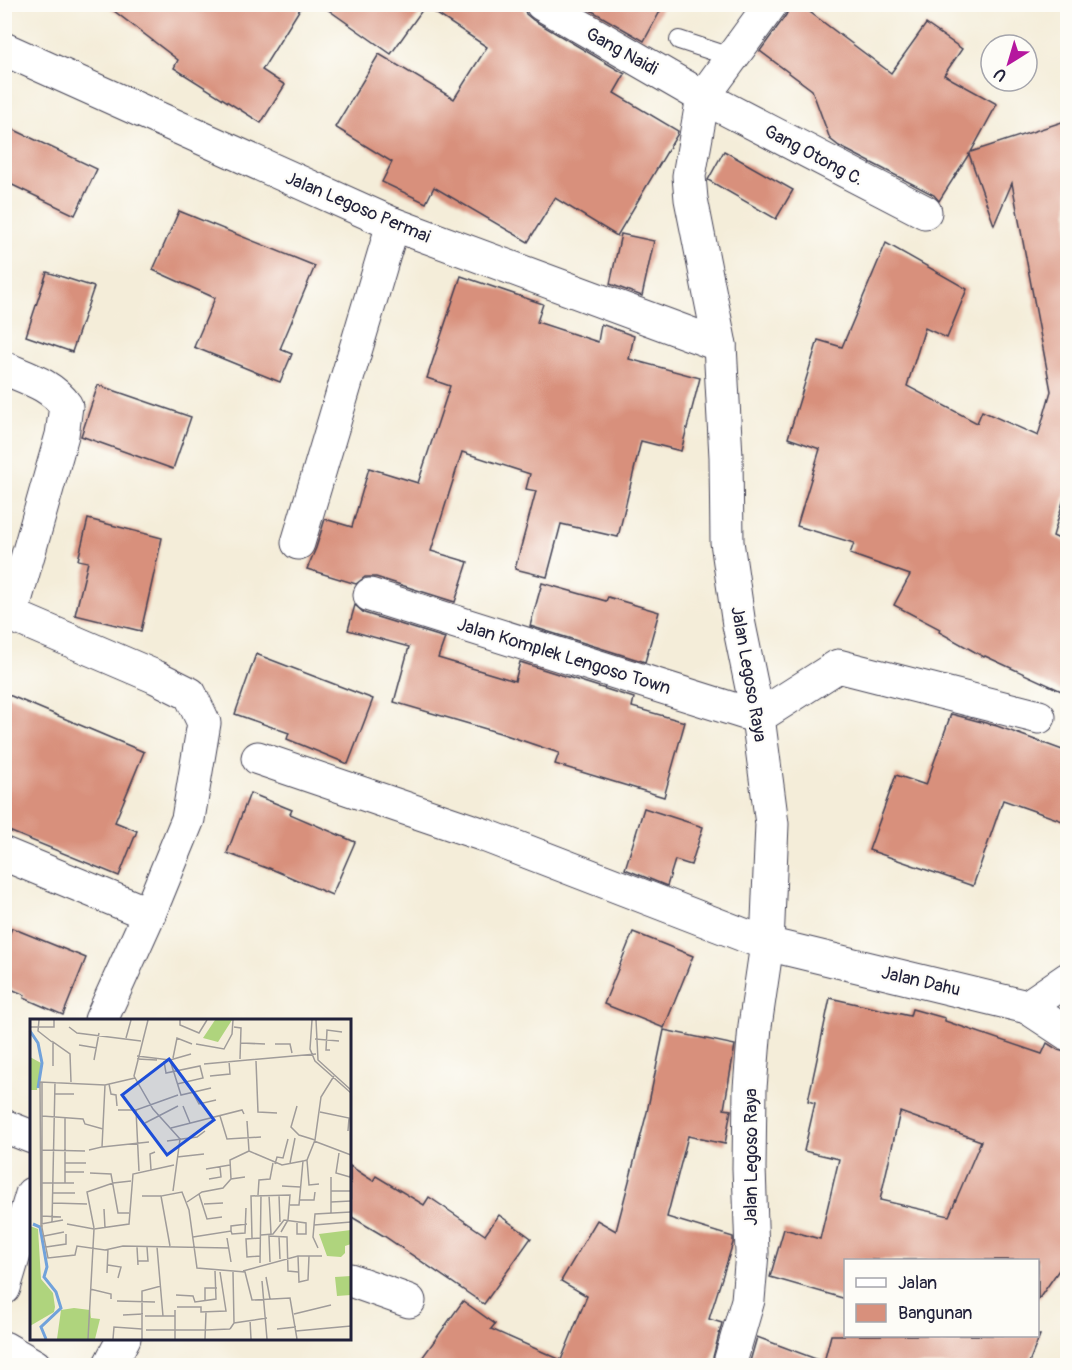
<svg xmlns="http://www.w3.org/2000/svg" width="1072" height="1370" font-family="Pangolin,sans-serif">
<rect width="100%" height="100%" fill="#fdfcf7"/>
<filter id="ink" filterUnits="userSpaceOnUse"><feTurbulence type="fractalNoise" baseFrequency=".0167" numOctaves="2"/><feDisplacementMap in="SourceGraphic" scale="12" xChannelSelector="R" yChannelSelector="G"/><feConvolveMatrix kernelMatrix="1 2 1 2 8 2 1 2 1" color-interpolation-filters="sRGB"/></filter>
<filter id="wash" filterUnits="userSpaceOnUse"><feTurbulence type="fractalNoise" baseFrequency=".008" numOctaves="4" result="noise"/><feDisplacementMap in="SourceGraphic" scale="24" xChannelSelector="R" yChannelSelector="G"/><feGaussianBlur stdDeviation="1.35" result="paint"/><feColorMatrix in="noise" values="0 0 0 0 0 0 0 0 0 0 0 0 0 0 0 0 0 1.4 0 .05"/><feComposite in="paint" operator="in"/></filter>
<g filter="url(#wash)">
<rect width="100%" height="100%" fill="#f4edd9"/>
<g id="blocks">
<g fill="#d8907c" fill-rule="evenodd">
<path d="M105,4h198l-41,66 23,15 -24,38 -87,-55 4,-8z"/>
<path d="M320,4h203l3,10 7,6 92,54 -11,19 64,38 -1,4 -60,101 -62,-38 -27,44 -94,-55 -8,16 -44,-21 10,-20 -57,-35 44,-73 75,45 33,-52 -62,-41 -34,48z"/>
<path d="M580,4h84l-20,37z"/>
<path d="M791,4h8l92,69 35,-49 36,25 -18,26 53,29 -26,48 97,-32v365l-15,51 15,7v151l-83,-38 -1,1 -45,-25 1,-3 -46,-24 16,-30 -60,-21 4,-11 -57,-17 23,-77 -32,-11 30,-98 24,7 44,-104 81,46 -20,49 -22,-10 -18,58 70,37 5,-12 56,25 13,-45 -39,-208 -18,42 -25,-71 -30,47 -5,-6 -95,-49 -9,-7 -18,-49 -52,-39 26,-36z"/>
<path d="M4,125l93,44 -22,46 -71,-34z"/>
<path d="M724,151l69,39 -17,29 -68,-39z"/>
<path d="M179,211l136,55 -35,83 12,5 -12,28 -86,-35 21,-49 -62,-28z"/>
<path d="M621,234l33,7 -12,55 -32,-12z"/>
<path d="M47,272l47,15 -22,65 -46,-16z"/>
<path d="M461,276l82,28 -6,18 61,20 3,-18 33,12 -5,23 71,19 -19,73 -40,-10 -23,96 -57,-13 -14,53 -32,-8 21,-78 -10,-2 4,-15 -68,-22 -31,99 37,11 -13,40 -79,-25h-11l-9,7 -49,-15 9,-21 9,-29 27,8 17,-59 49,15 32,-97 -23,-8z"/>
<path d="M98,385l93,32 -18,52 -92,-33z"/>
<path d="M88,519l74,19 -21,93 -66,-16 13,-53 -10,-2z"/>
<path d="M542,583l64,18 2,-4 51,15 -14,50 -115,-36z"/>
<path d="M355,605l9,8 81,25 -7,20 77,23 5,-19 114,36 -2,9 53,15 -21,75 -109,-33 4,-11 -59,-20 -106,-31 15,-55 -61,-17z"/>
<path d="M256,654l117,45 -25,65 -61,-25 2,-6 -54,-19z"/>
<path d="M4,693l140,59 -29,70 22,9 -18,45 -115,-47z"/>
<path d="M951,714l46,12 71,26v71l-65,-23 -30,86 -104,-36 27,-75 30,10z"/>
<path d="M250,793l42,17 -2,4 65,28 -23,53 -63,-27v1l-42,-16z"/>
<path d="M644,808l59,19 -12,38 -16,-5 -8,26 -42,-17z"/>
<path d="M12,928l74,30 -23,57 -39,-17 1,-3 -21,-9v-39z"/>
<path d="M633,932l60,24 -29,72 -60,-24z"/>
<path d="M830,998l80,18 2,-7 33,9v3l97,33 5,-11 11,7 10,3v204l-30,43v-40h-192v39l-76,-22 14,-48 36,10 19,-80 -35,-8 11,-48 -7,-2zM900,1112l81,29 -32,75 -69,-16z"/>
<path d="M664,1030l71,15 -11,64 7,1 -6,34 -37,-8 -21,81 66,20v6l-24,76 13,4 -11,42h-294l46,-64 32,23 -4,5 70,31 26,-64 -26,-15 36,-61 19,11 31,-119z"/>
<path d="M350,1166l23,15 3,-5 48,29 5,-8 56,38 14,-20 32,23 -47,66 -100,-68 -34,-20z"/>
<path d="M831,1335h209l-12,30h-279l8,-28 67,25z"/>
</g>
</g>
</g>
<g filter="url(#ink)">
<use href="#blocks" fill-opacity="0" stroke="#424053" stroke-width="1.5"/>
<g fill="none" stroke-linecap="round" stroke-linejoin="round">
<defs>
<path id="service" d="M679,40l52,17"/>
<g id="minor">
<path d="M542,4l161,93 222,115"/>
<path d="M4,49l389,175 327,121"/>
<path d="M4,368c23,10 48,17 62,38l-4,29 -51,180"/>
<path d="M298,543l95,-319"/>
<path d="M370,595l388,122 80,-51 201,51"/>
<path d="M4,612l152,65 34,17 14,29 -16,96 -39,95 -48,106"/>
<path d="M258,758l226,77 283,109 260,63 41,-28"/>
<path d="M4,854l145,60"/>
<path d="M1027,1007l41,27"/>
<path d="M4,1126l28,11"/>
<path d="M350,1280l59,21"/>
<path d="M4,1288l28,-94"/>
<path d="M4,1348l31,18"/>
<path d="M109,1366l15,-28"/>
</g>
<path id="tertiary" d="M729,1366l19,-66 4,-47 -3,-85 1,-80 5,-62 12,-82 5,-120 -14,-107 -19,-92 -12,-83 -1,-85 -6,-112 -29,-146 -2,-23 14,-79 68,-93"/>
</defs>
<use href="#service" stroke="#424053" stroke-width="20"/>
<use href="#minor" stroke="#424053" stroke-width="35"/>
<use href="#tertiary" stroke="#424053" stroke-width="35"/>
<use href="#service" stroke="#fff" stroke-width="18"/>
<use href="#minor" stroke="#fff" stroke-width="33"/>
<use href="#tertiary" stroke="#fff" stroke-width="33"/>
</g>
</g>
<g text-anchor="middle" stroke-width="4.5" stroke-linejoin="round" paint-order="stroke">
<g font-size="18" fill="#22223b" stroke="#fdfcf7">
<text transform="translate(622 51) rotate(29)" y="6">Gang Naidi</text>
<text transform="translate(814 155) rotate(28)" y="6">Gang Otong C.</text>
<text transform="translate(358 207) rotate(23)" y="6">Jalan Legoso Permai</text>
<text transform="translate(564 656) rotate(17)" y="6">Jalan Komplek Lengoso Town</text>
<text transform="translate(749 674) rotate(80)" y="6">Jalan Legoso Raya</text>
<text transform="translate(921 981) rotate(13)" y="6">Jalan Dahu</text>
<text transform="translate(751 1157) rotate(-90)" y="6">Jalan Legoso Raya</text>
</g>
</g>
<g transform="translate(30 1019)">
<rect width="321" height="321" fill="#f4edd9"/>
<path d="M185,1h17l-14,22 -15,-4zM0,38l11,6 -4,27h-7zM0,207l8,3 3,50 12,14 2,14 -1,5 -24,14zM321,211v14l-6,2v7l-4,4 -14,-1 -8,-22zM321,257v19l-14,1 -2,-19zM44,289l16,2 1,8 9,1 -5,20h-38l4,-29z" fill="#afd47d"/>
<path fill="none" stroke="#71a2db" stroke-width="3" d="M0,12l8,12 4,20 -4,25M3,205l7,3 3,17 4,23 -3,10 12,15 5,16 -20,19 5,12"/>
<path fill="none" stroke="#a09c9a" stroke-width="1.5" d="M9,1l-1,11 14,11M118,1l-14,56 19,33 27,30 -7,52M150,1v5l19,8 8,-13M282,1l-2,29 5,12 36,32M286,1l2,40 33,30M1,8h23v-7M39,8l8,6 64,8M204,8l7,1 -1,31M96,19l5,-18M285,20l24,2M211,24l24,1M166,25l28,5 8,-15 1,-14M245,25h15l2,9M49,26l18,3M300,31h-4l1,-20 15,2M161,35l-21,6 11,35 30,-7M107,37l33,4M143,39l4,-20 15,6M107,40l20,1M64,41l5,-27M134,42l2,12 34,-7 3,12 -26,6M226,42l2,51 19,1M174,45l112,-10M23,47v-24l17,12 1,28M180,57l20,-2 -1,-13M12,63v146l6,30 27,-3 2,-9 28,4 18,-4 106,2M79,65l2,10 5,1 1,11M163,74l6,11 17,-4M24,75h20M153,87l7,17M267,87l-6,21 8,8 16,5M88,91h18M290,93l29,6 -1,13M12,97l41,3 2,5 18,5M190,97l7,23 34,-2M35,98v66M217,102l2,30M115,104l33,-17M141,109l71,-18 2,4M137,122l30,-4 8,-6M284,122l37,14M72,128l47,-5M12,131l43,1M59,131l13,-3 3,-62M219,132l33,14 21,-4M309,134l-3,20 14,4 1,-4M147,138l27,-3M277,141l2,25 10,-1M35,144h21M260,144l5,-25M245,145l2,-7 6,1 5,-19M176,150l24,-4M121,151l-1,-16 5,-2M109,152l-3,-61 42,-15M35,153h19M60,154l21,1 7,39h11M301,158v36M179,160l12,-2 -1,-10M201,160l-1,-19 19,-9M12,164h32M252,167l18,1M301,172h20M23,174h22M169,175l8,25 15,-2M228,176l1,-15 11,-1 3,-16M239,176l2,39M249,176l1,27M112,177h19M269,181h15l1,-8M157,183l15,-10 21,-4 8,-9 14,-2M301,183l20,-1M23,184l34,1M174,185l19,-1M260,186h9l4,-44 4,-1 8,-20 6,-43 13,-21M74,190l1,19M12,197l19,1M22,203l3,-140M11,205l22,-4M37,205l27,5 35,-5 4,-50 41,-9M284,206l37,-3M11,208l-1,-145 65,3 30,-7M64,209l-7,-36 26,-9 18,-2M201,212v-5l16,-2M231,216l12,-1 11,-14 22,3v11h-9v-11M14,217l20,-4M163,218l38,-6 1,3 13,-1 1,-25M249,218l1,22M197,219l4,24M222,219l-1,-42 39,-1 -2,25 -7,12M140,227l-9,-50 21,-4 7,18 8,58 48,4 7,28 38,-2 7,41M16,228l20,-3v-10M107,228l1,18M127,228l6,69M288,229l-5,-11 2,-23 36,-2M230,237l-13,1 -1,-18 14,-1M268,237l1,26 9,-2 1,-24M108,242h10l-1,-14M240,243l-1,-26 18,1 1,34 10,1M230,244l1,-68M78,246l13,2 -3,11M213,252l55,-15h24M203,253l1,51M77,254l1,-24M236,258l4,22M232,262l5,58M60,270l21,5v5M146,276l17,1 2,6 21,-3 -1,-28M175,281v-12h12M87,282l38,1M147,288h24v5l25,-1 -6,-39M145,291v29M264,295l37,-9M93,296l20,-1M115,297h30M220,301l1,19M200,310l4,-6 33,-5M247,310l19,-2M116,311h60M176,311l24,-1M266,312l55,-5M58,320l6,-110M83,320l1,-12 28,2M112,320v-48l19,-5M175,320l1,-27"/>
<path fill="#1d4ed8" fill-opacity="0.15" stroke="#1d4ed8" stroke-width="3" d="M139,40l45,61 -47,35 -45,-60z"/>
<rect width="321" height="321" fill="none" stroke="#22223b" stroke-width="3"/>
</g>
<rect width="1072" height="1370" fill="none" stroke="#fdfcf7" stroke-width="24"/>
<rect x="844" y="1259" width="195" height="78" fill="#fdfcf7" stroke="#a5a5ac" stroke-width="1.5"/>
<rect x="856" y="1278" width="30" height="9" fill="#ffffff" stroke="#a5a5ac" stroke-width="1.5"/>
<text x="898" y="1289" font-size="18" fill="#22223b">Jalan</text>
<rect x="856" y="1304" width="30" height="18" fill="#d8907c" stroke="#a5a5ac" stroke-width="1.5"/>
<text x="898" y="1319" font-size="18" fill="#22223b">Bangunan</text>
<g transform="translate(1009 63) rotate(217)"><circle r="28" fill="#fdfcf7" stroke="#a5a5ac" stroke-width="1.5"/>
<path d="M0-4.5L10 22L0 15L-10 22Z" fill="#b5179e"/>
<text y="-9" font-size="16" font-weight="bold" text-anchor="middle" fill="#22223b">U</text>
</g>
</svg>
